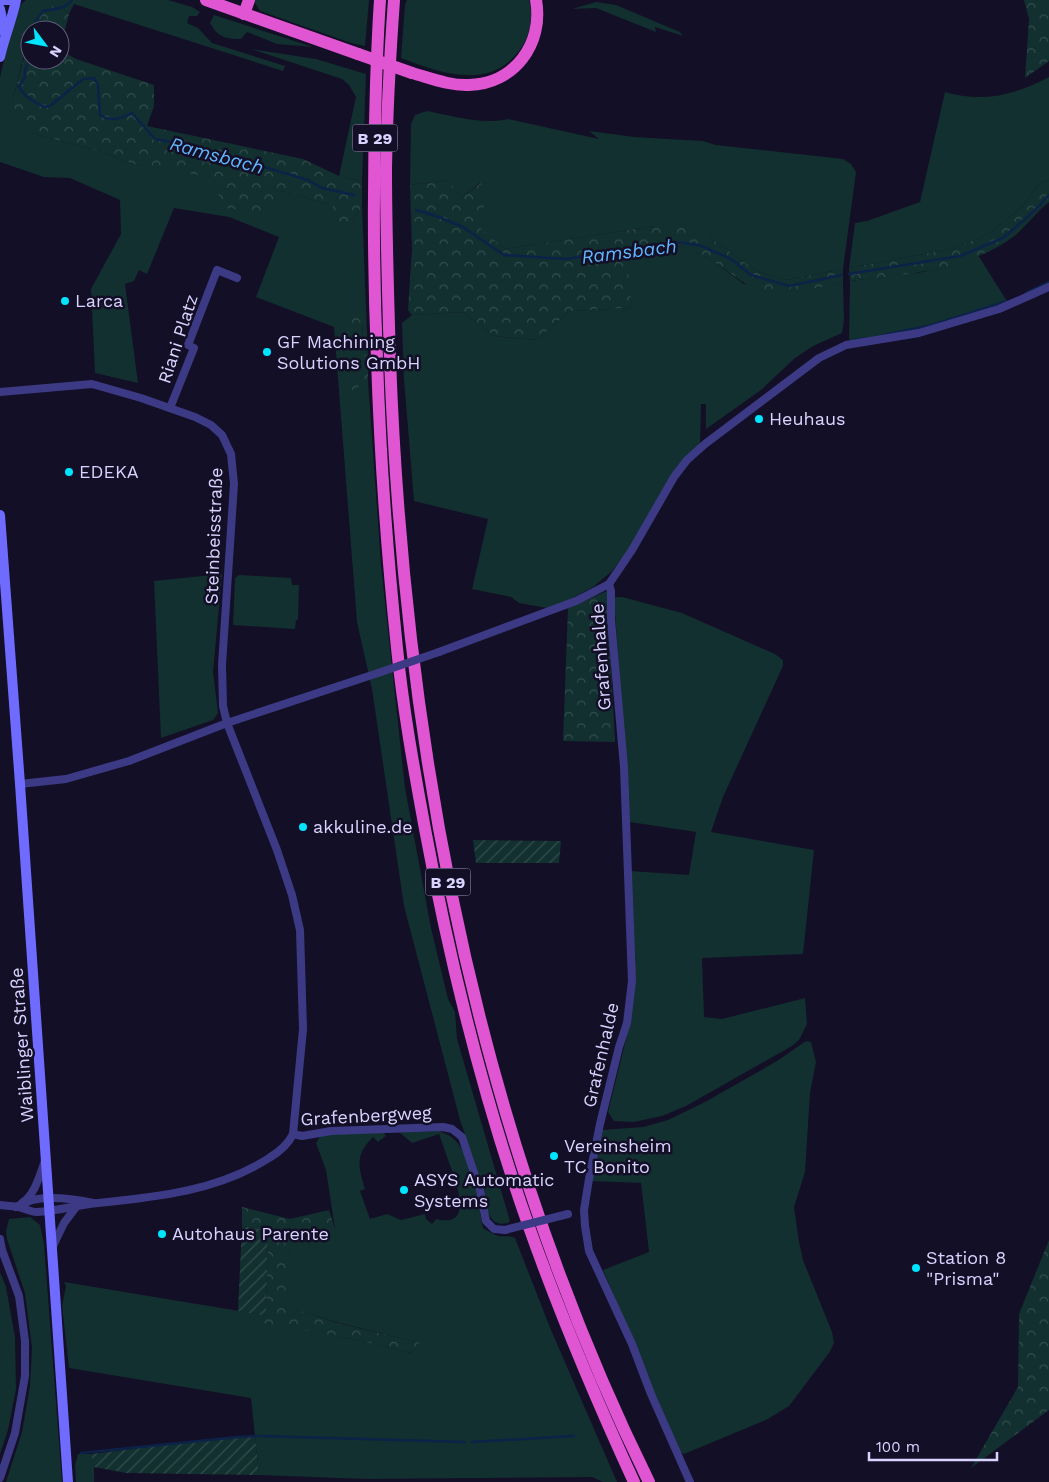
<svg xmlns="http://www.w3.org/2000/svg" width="1049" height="1482" font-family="'Work Sans',sans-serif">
<defs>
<pattern id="forest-crowns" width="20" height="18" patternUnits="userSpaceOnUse" patternTransform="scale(1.25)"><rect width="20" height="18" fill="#12302f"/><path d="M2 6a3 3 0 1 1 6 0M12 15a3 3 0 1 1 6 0" fill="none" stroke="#344d4e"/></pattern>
<pattern id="garden-furrows" width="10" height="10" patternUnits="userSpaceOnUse" patternTransform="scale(1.25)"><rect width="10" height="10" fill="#12302f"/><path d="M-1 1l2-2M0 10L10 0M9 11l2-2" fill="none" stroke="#344d4e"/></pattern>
</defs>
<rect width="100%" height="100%" fill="#130f26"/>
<g fill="#12302f">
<path d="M26,0h142l24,7 8,5 -3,4h-8l-2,7 11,5 14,15 73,23 -2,5 -209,-67 -5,10 -9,-7 -30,23 -17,69 18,34 71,19 34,13 59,8 84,17 54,16 19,15 10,-14 6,151 -4,-5 -2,-30 -15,-3 14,61h7l13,184 24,223 26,140 17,71 7,13 2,27 53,182 -2,2 -7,1 -6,-2 -4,-4 -4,-8 -3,-21 -24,-69 -56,-214 -32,-217 -15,-67 -23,-295 -78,-30 23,-60 -50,-20 -55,-9 -27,66 -8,-4 -5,11 -9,3 13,99 -43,-10 -4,-84 30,-55 -1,-34 -50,-22 -26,-1 -44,-15v-85l17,-70z"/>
<path d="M255,0h114l-4,46 -14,-3 -91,-32 -5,-8z"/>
<path d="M407,0h122c4,15 2,31 -6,45 -29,47 -81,29 -122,13l4,-53z"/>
<path d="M596,2l20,3 64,27 3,4 -28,-9 1,5 -60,-24 -24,1z"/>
<path d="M214,15l99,32 -36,-3 -30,-12 -6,7c-16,0 -23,-2 -31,-16z"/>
<path d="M251,49l65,10 50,15 -4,108 -23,-6 17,-79 -7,-12 -7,-6z"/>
<path d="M1049,77v103l-9,3 -18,24 -32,26 -39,16 -102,19 6,-45 12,-2 53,-19 25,-110c37,11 70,3 104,-15z"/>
<path d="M427,111c26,5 55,14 81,8l91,20 -10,-8 45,6 69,4 13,4 127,14 8,5 5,8 -13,97 -57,11 -14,-4 -17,-6 -47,-34 -54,-10 -149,23 -27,-22 2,-44 -19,15 -12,-18 -39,5 1,-61 4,-9z"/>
<path d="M664,243l27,6 22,12 31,23 72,3 27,-4 1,37 -2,13 -29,13 -18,12 -34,32 -55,39v-25h-5l-1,39 -43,59 -31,51 -15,19 -18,15 -22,12 -24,9 -28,-5 -8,-6 -39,-8 16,-70 -74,-18 -10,-121 -2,-57 10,-8 51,-3 31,24 43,4 33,-29 62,-3 -7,-55 9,-7z"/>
<path d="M978,255l30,48 -89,26 -68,12 -2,-2 1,-58 73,-9 34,-9z"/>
<path d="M222,574l-9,98 5,41 -5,7 -52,18 -7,-157z"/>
<path d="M239,575l52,3 1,7h7l-1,35h-2l-1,9 -62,-4 2,-47z"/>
<path d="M616,597h6l60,16 93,41 8,6v6l-60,131 -12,35 103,18 -11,104 -101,4 2,59 18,2 83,-21 2,26 -8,16 -7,6 -106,60 -24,10 -28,6 -20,-1 -6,-9 20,-81 2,-160 59,4 7,-43 -66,-10 -16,-223z"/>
<path d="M806,1041l5,1 5,20 -6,31 -5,79 -11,35 5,35 4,18 29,72 2,11 -5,10 -40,53 -21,13 -84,35 -4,-2c-28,-60 -51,-122 -77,-182l46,-18 -8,-69 -50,-2 11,-51 41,-3 25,-7 37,-18 72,-41z"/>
<path d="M439,1131c3,2 8,3 11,5 23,15 28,67 33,92 5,3 10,6 15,8 7,1 11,-1 17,2l36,92 66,152h-14l-11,-5 -226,2 -107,-4 -8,-77 -182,-30 -7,-62 4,-20 -2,-4 193,32v7l96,18 58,14 8,-10 -83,-21 -51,-16 5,-87 45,10 -9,-59 -10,-27 5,-8 62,-3 3,4 -8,6 -5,-5c-18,18 -15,29 -8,52l-5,2 10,28 17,-5 14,6 24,-6 1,5 6,5 4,-5c38,9 21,-33 15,-51 -4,-11 -8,-23 -12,-34l-27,9 -13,-11z"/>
<path d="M30,1217l10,8 4,19 18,238h-56l16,-50 8,-46 2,-38 -7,-55 -18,-54 -1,-8 3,-12z"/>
<path d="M0,1272l6,15 9,50 1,52 -8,41 -8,24z"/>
<path d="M78,1454h13l3,13v15h-18l-1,-17z"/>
</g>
<g fill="url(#forest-crowns)">
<path d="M1024,0h25v61l-24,17 4,-59z"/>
<path d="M44,5l16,2 9,7 -9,35v-19h-29l5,-21z"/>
<path d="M30,34v26h30v-10l16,9 78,26v21l-7,20 156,33 36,17 23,6v25l-20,28 -12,-13 3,-16 -54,-16 -13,22 -42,-4 -13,-31 -75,-12 -34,-13 -71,-19 -15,-18 -3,-16z"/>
<path d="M449,180l12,18 20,-15 4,34 -6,10 26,22 149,-23h32l22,10 47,34 17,6 14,4 57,-11v14c-17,2 -62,14 -76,11 -13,-4 -26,-13 -37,-21 -23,-17 -47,-31 -76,-29 -13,2 -19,1 -28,9l6,55 -62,3 -33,29 -43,-4 -31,-24 -51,3 -4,-5 4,-61 -2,-64z"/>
<path d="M1049,180v22c-13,10 -23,25 -36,35 -44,33 -110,38 -163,44l-1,-13 102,-19 39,-16 32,-26 18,-24z"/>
<path d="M354,313l8,10 2,30 4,5v23h-7l-8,18 -3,-6 -3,-73z"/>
<path d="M607,591l8,151 -52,-1 5,-133z"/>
<path d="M242,1207l48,12 39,-9 6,19 -26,9 -19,-18 -4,86 52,17 82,20 -9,10 -58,-14 -96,-17v-8l9,2 2,-86 -26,-4z"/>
<path d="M1049,1240v170l-78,58 47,-81 1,-73z"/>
</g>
<g fill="url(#garden-furrows)">
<path d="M473,840l88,1 -2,22h-83z"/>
<path d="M242,1226l26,4 -2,86 -28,-5z"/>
<path d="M237,1436h18l4,39 -133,-2 -32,-6 -3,-13z"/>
</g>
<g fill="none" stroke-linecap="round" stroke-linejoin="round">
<g stroke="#0c2248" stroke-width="2.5">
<path d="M38,30l-3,-8 8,-11c10,-2 23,-2 29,-11"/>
<path d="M30,60l-5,9v8l-6,10c5,10 16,15 25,20l6,-1 33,-27 11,-1 4,7 2,30c12,7 20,4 32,-2l23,26 35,6 118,35 14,8 32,7"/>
<path d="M30,60l9,5 7,-2 1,-3"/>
<path d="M416,210l23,7 24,10 41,28 62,4 109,-17 24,3 32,14 20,16 38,11 53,-11"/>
<path d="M849,274l111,-18 43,-18 30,-26 16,-17"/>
<path d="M1026,293l23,-11"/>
<path d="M883,335l49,-10 75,-24"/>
<path d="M854,340l14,-2"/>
<path d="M260,1436l205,6"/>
<path d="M472,1442l102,-6"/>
<path d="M81,1453l157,-16 19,-1"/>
</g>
<g stroke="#3d3a85" stroke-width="8">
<path d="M0,392l92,-8 49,14 54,19 16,8 11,10 9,19 3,30 -12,181 1,41 4,17 50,127 15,45 8,35 3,99 -10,105c-5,11 -14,18 -24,24 -51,33 -113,39 -171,45 -21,2 -40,8 -61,9 -6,0 -12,-3 -18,-5 -6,-1 -13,-1 -19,-2"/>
<path d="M170,408l24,-60 -6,-3 29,-75 20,8"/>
<path d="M609,584l2,7v28l13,148 8,214 -5,42 -8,24 -19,77 -11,55 -5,31 1,16 4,25 43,93 19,50 39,88"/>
<path d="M439,652l137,-51 33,-17 23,-34 42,-73 13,-17 18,-16 114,-86 27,-13 73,-12 80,-24 50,-22"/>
<path d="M20,784l46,-5 63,-18 98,-38 151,-50"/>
<path d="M293,1134l9,2 29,-5 112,-4 9,2 10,8 18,53 6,31 8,8 11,1"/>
<path d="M22,1203c13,-8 18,-29 23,-42"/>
<path d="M16,1207c5,-2 11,-5 16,-7 18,-4 42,-1 61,3"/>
<path d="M0,1239l2,11 17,46 6,45v35l-10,57 -15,45"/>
<path d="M53,1246l11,-23 12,-16"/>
</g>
<g stroke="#6f6bff" stroke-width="10">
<path d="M0,0h15"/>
<path d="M0,9l5,25"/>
<path d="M0,57c4,-19 12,-37 16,-57"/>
<path d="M0,515l20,269 48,698"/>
</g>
<g stroke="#e055d1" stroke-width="12">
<path d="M206,0l152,54"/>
<path d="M380,0c-2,28 -3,56 -4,84 -3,92 -3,183 1,275 3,96 10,193 20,289 6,61 17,121 28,181 22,118 50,235 87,348 34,104 76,205 122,305"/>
<path d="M394,0c-4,56 -7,112 -8,168 0,64 2,127 4,191 14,387 87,774 259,1123"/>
<path d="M244,14l5,-14"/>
<path d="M412,73c18,5 38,13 57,12 45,-1 75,-41 67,-85"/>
</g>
<g stroke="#3d3a85" stroke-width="8">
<path d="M378,673l61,-21"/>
<path d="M505,1230l63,-16"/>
</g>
<path stroke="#e055d1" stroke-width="12" d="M358,54l54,19"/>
</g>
<g fill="#00e5ff" stroke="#130f26" stroke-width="2">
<circle cx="65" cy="301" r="5"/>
<circle cx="267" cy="352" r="5"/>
<circle cx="759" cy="419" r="5"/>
<circle cx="69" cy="472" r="5"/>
<circle cx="303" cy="827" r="5"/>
<circle cx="554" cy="1156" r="5"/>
<circle cx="404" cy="1190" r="5"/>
<circle cx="162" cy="1234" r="5"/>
<circle cx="916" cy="1268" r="5"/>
</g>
<g text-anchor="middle" stroke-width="5" stroke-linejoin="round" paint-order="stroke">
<g fill="#130f26" stroke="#9e99be" stroke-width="1">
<rect x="352.5" y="124.5" width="45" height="27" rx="4"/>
<rect x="425.5" y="868.5" width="45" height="27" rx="4"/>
</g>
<g font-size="16" font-weight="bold" fill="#d9d4ff">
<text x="375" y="144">B 29</text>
<text x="448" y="888">B 29</text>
</g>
<g font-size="18" fill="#d9d4ff" stroke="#130f26" text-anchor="start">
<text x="75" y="307">Larca</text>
<text x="277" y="348">GF Machining<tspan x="277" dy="21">Solutions GmbH</tspan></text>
<text x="769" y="425">Heuhaus</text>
<text x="79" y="478">EDEKA</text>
<text x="313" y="833">akkuline.de</text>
<text x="564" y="1152">Vereinsheim<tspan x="564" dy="21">TC Bonito</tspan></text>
<text x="414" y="1186">ASYS Automatic<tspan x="414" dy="21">Systems</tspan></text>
<text x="172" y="1240">Autohaus Parente</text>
<text x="926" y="1264">Station 8<tspan x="926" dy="21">"Prisma"</tspan></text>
</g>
<g font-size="18" fill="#d9d4ff" stroke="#130f26">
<text transform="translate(178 339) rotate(-72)" y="6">Riani Platz</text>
<text transform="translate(214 536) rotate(-88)" y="6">Steinbeisstraße</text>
<text transform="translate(601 657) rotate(-94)" y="6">Grafenhalde</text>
<text transform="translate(22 1045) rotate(-94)" y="6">Waiblinger Straße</text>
<text transform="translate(601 1055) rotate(-77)" y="6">Grafenhalde</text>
<text transform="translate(366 1116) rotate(-3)" y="6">Grafenbergweg</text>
</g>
<g font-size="19" font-style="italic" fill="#62b6ff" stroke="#130f26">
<text transform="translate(217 155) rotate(15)" y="7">Ramsbach</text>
<text transform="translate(629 251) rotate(-7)" y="7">Ramsbach</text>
</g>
</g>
<g transform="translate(45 45) rotate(122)"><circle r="24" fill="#130f26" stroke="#625e7d"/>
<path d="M0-4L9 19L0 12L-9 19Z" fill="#00e5ff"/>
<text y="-8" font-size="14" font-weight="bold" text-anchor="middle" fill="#d9d4ff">N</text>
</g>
<path d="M869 1452v8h128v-8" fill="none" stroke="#d9d4ff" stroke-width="2.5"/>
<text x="876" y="1452" font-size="15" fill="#d9d4ff" stroke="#130f26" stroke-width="4" paint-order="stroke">100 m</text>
</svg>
